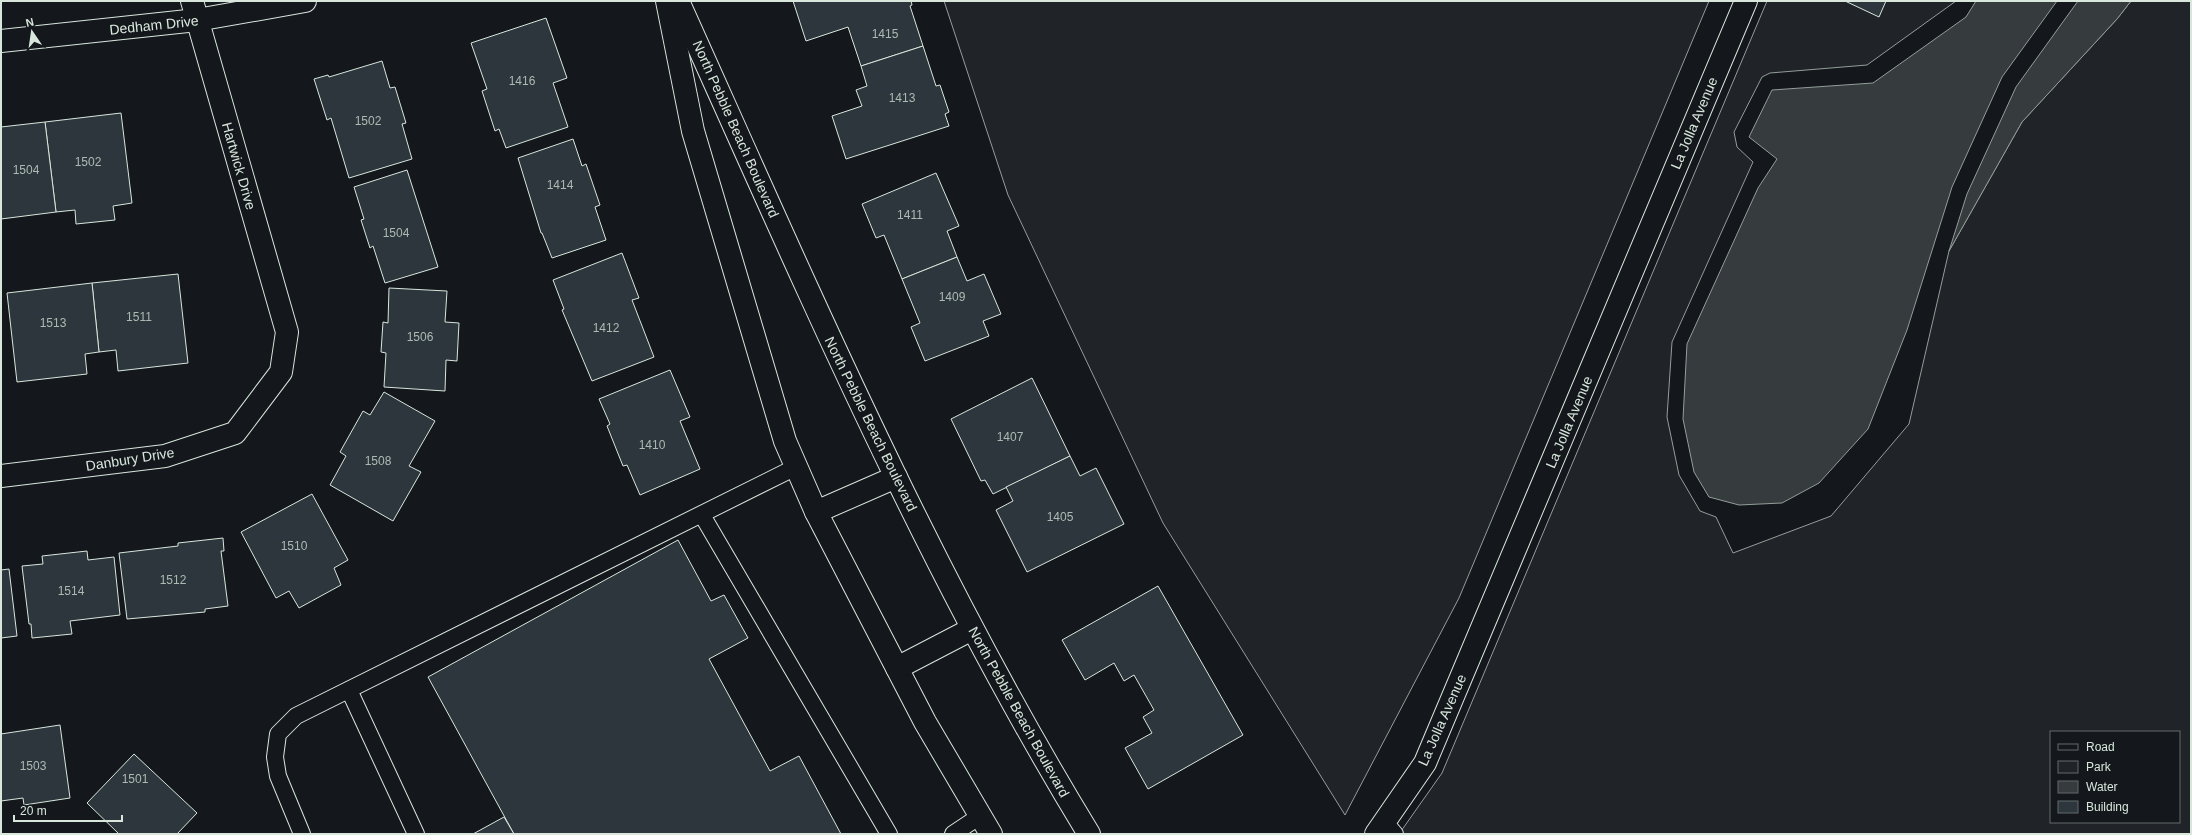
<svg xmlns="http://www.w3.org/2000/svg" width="2192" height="835" font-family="Helvetica,sans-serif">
<rect width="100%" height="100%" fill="#14181c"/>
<g fill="#202428" stroke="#939e99" fill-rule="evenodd">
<path d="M944,1h765l-250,597 -114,217 -182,-292 -155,-328z"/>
<path d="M1767,1h189l-89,64 -97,8 -8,4 -28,55 3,15 16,15 -81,180 -5,75 12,58 21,36 16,6 17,36 98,-37 78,-92 40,-173 73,-129 95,-103 14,-18h60v833h-792l43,-61zM2051,732h128v90h-128z"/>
</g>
<g fill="#363b3e" stroke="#939e99">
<path d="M1976,1h81l-55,76 -50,110 -45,143 -39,99 -49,54 -37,20 -43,2 -30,-8 -15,-25 -11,-53 4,-75 71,-156 19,-29 -28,-22 23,-47 101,-7 93,-66z"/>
<path d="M2078,1h53l-14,18 -95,103 -73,129 18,-57 49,-107z"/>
</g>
<g fill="#2c363c" stroke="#d8e6dc">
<path d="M793,1h118l1,4 -2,1 13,40 -62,20 -13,-39 -42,14z"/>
<path d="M1845,1h41l-7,16z"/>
<path d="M546,18l21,60 -14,5 15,44 -62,21 -7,-19 -4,2 -13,-40 5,-2 -16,-46z"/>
<path d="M923,46l13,40 4,-1 9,27 -4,2 4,12 -103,33 -14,-43 30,-10 -6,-16 11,-4 -6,-20z"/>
<path d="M382,61l8,27 5,-1 11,36 -4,1 10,35 -63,19 -18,-60 -4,2 -13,-41 14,-4 1,2z"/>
<path d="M121,113l11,90 -19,3 2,14 -39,4 -1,-14 -19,2 -11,-90z"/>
<path d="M45,122l11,90 -55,7v-92z"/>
<path d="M573,139l9,27 4,-2 14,41 -5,2 11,33 -54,18 -10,-25h-1l-23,-75z"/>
<path d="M407,170l31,97 -53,16 -12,-37 -3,2 -9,-28 3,-1 -10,-32z"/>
<path d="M936,173l23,53 -12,5 10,26 -55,22 -18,-44 -8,3 -14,-34z"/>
<path d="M622,253l17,45 -7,2 22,57 -62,24 -30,-71 2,-1 -11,-29z"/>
<path d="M957,257l10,24 17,-7 17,40 -18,7 6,15 -64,25 -14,-34 9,-4 -18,-44z"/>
<path d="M178,274l10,89 -70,8 -2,-21 -17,2 -7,-69z"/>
<path d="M92,283l7,69 -14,2 2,20 -70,8 -10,-89z"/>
<path d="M389,288l58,3 -2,31 14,1 -2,38 -11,-1 -1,31 -61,-4 2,-34 -5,-1 2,-30 5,1z"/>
<path d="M670,370l20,47 -10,4 20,48 -60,26 -13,-30 -4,1 -16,-40 3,-2 -11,-25z"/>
<path d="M1032,378l38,78 -77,38 -8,-14 -4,1 -30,-62z"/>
<path d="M384,392l51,29 -26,45 12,6 -28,49 -63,-36 16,-29 -6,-4 23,-41 7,4z"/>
<path d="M1070,456l10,20 16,-8 28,56 -97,48 -31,-62 17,-9 -7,-14z"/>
<path d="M312,494l36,66 -14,8 7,17 -42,23 -10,-17 -13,7 -35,-66z"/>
<path d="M223,538l1,13h-3l7,55 -23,3v3l-78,7 -8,-66 59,-7v-3z"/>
<path d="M678,540l33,61 13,-6 24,43 -39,21 61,112 29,-15 42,78h-327l-86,-157z"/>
<path d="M87,551l1,9 26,-3 6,58 -50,6 2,13 -40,4 -1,-14h-2l-7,-58 21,-2 -1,-8z"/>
<path d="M9,569l8,67 -16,2v-68z"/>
<path d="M1158,586l85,149 -95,54 -23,-41 27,-15 -9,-16 11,-7 -20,-35 -10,6 -10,-18 -29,17 -23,-40z"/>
<path d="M60,725l10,73 -46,7 -1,-7 -22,3v-67z"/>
<path d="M134,754l63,59 -20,21h-58l-32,-31z"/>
<path d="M504,817l10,17h-41z"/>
</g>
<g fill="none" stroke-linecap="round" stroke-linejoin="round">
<defs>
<g id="lane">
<path d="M702,515l187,319"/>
<path d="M349,690l67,144"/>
<path d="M1384,821l11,13"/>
<path d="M302,834l-24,-58 -3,-19 3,-23 18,-18 500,-249"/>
<path d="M953,834l27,-18"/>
</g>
<g id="street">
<path d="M1,41l196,-21 108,-19"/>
<path d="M1,476l164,-20 70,-23 46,-61 6,-40 -95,-331"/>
<path d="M1376,834l49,-71 321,-762"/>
</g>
<g id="secondary">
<path d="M667,1l26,130 92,310 31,71 109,210 66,112"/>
<path d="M678,1c127,282 249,568 411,833"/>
<path d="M816,512l80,-35"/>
<path d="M897,668l75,-39"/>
</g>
</defs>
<use href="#lane" stroke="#d8e6dc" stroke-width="18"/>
<use href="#street" stroke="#d8e6dc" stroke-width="24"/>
<use href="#secondary" stroke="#d8e6dc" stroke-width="24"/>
<use href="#lane" stroke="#14181c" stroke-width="16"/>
<use href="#street" stroke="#14181c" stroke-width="22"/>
<use href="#secondary" stroke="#14181c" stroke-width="22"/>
</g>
<g text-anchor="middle" stroke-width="3" stroke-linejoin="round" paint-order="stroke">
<g font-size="12" fill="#adbab4">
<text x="885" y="38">1415</text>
<text x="522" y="85">1416</text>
<text x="902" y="102">1413</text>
<text x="368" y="125">1502</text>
<text x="88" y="166">1502</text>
<text x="26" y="174">1504</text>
<text x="560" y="189">1414</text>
<text x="910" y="219">1411</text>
<text x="396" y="237">1504</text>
<text x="952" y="301">1409</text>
<text x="139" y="321">1511</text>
<text x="53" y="327">1513</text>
<text x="606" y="332">1412</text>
<text x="420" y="341">1506</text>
<text x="1010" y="441">1407</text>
<text x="652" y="449">1410</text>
<text x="378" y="465">1508</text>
<text x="1060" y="521">1405</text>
<text x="294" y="550">1510</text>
<text x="173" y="584">1512</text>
<text x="71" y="595">1514</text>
<text x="33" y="770">1503</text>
<text x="135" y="783">1501</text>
</g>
<g font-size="14" fill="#d8e6dc" stroke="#14181c">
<text transform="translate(154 25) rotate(-6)" y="5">Dedham Drive</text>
<text transform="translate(1694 123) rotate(-67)" y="5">La Jolla Avenue</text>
<text transform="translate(736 129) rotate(66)" y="5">North Pebble Beach Boulevard</text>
<text transform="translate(239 166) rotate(74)" y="5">Hartwick Drive</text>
<text transform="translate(1569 422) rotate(-67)" y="5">La Jolla Avenue</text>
<text transform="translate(871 424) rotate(64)" y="5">North Pebble Beach Boulevard</text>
<text transform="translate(130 459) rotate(-9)" y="5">Danbury Drive</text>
<text transform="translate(1019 712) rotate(61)" y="5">North Pebble Beach Boulevard</text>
<text transform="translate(1442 720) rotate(-66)" y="5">La Jolla Avenue</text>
</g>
</g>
<rect width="2192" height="835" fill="none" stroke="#d8e6dc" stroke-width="4"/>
<rect x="2050" y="731" width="130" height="92" fill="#14181c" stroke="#626a69"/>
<rect x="2058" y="744" width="20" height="6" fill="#14181c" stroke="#626a69"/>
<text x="2086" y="751" font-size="12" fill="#d8e6dc">Road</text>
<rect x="2058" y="761" width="20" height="12" fill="#202428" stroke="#626a69"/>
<text x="2086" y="771" font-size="12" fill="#d8e6dc">Park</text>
<rect x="2058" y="781" width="20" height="12" fill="#363b3e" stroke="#626a69"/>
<text x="2086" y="791" font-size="12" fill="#d8e6dc">Water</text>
<rect x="2058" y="801" width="20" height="12" fill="#2c363c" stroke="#626a69"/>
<text x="2086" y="811" font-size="12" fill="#d8e6dc">Building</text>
<g transform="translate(32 32) rotate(347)" stroke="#14181c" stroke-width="3" paint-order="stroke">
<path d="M0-3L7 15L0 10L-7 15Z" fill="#d8e6dc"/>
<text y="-6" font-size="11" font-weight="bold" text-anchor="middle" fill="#d8e6dc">N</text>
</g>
<path d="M14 815v6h108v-6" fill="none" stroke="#d8e6dc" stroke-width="2"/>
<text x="20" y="815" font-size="12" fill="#d8e6dc" stroke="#14181c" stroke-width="3" paint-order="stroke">20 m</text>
</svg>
